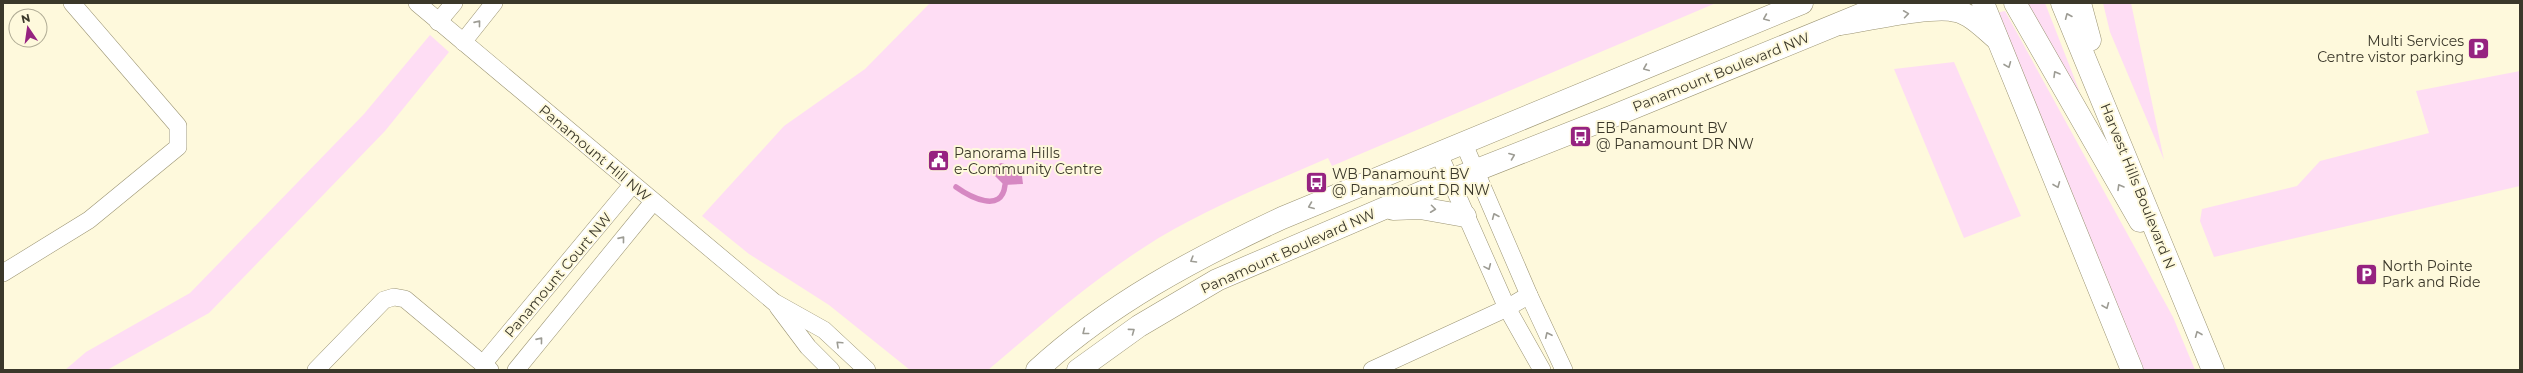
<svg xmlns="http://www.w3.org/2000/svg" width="2523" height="373" font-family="Montserrat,sans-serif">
<rect width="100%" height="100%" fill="#fef9dc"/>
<g fill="#feddf4">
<path d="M930,3h786l-384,163 -4,-8c-62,27 -128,53 -185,90 -56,36 -105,80 -155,122h-78l-81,-65 -80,-51 -47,-38 82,-90 81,-57z"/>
<path d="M2025,3h20l34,87 -4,2z"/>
<path d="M2103,3h28l33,157 -54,-128z"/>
<path d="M2005,11l168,306 22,53h-54l-146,-357z"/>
<path d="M430,35l19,17 -64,79 -176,182 -102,57h-42l21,-18 104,-59 174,-179z"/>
<path d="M1954,62l67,154 -57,22 -70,-169z"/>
<path d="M2520,71v115l-306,71 -14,-36 2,-12 95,-23 23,-25 109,-28 -13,-42z"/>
</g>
<path fill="#d688c2" d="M1001,163l10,3 11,10 1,8 -19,1 -13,-13 1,-5z"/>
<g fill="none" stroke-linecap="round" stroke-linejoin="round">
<path stroke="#d688c2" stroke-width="5.5" d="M956,187c14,10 46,27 49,-2"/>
<defs>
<g id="minor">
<path d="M417,3l357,299 50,28 43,40"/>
<path d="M438,22l16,-19"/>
<path d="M463,42l31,-39"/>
<path d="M1464,144l65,151 35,75"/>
<path d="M1439,154l68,154 35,62"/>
<path d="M3,273l86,-53 89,-73v-21l-106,-123"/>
<path d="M778,307l30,40 23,23"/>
<path d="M483,364l149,-179"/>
<path d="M316,370l68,-70 10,-3 11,2 85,71"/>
<path d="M516,370l137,-168"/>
<path d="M1372,370l135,-62 22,-13"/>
</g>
<g id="tertiary">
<path d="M1393,209l27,-1 45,8"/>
<path d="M1037,370c72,-66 157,-111 245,-152l520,-215"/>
<path d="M1078,370l61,-44 78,-46 219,-94 175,-69 278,-114"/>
</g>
<g id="secondary">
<path d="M1983,3l149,367"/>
<path d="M2015,3l125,218"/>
<path d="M2062,3l151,367"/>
<path d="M2080,3l10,37"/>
<path d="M1840,24c27,-4 93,-19 116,-13 15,3 29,18 41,28"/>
</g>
</defs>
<use href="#minor" stroke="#9b9473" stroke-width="18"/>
<use href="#tertiary" stroke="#9b9473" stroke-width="23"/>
<use href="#secondary" stroke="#9b9473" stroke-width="23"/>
<use href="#minor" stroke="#fff" stroke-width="17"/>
<use href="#tertiary" stroke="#fff" stroke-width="22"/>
<use href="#secondary" stroke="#fff" stroke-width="22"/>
</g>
<defs><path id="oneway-chevron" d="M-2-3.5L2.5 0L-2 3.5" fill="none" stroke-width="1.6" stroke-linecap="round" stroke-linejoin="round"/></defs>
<g stroke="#9d9c94">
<use href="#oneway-chevron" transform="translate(1906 14) rotate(-8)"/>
<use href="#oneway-chevron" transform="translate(2068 16) rotate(-113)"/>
<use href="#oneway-chevron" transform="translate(1766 18) rotate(157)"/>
<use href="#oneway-chevron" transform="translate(478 23) rotate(-51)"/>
<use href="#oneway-chevron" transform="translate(2008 65) rotate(68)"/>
<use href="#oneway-chevron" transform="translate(1646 68) rotate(157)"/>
<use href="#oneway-chevron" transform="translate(2056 74) rotate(-120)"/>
<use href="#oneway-chevron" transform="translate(1512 156) rotate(-21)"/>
<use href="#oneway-chevron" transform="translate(2057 185) rotate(68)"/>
<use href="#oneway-chevron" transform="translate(2120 187) rotate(-120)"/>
<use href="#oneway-chevron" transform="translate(1311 206) rotate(158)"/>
<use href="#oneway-chevron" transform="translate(1433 209) rotate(7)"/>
<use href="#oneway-chevron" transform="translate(1495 216) rotate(-113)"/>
<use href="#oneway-chevron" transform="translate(622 239) rotate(-51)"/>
<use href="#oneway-chevron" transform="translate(1193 260) rotate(149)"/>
<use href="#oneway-chevron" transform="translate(1488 267) rotate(66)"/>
<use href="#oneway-chevron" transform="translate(2106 306) rotate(68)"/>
<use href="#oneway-chevron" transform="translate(1132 331) rotate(-36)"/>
<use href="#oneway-chevron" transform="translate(1085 332) rotate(142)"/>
<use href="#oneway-chevron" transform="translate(2198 334) rotate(-112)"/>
<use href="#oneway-chevron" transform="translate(1548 335) rotate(-115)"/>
<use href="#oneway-chevron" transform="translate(540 340) rotate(-51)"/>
<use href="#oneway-chevron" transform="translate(839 344) rotate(-137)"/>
</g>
<defs>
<symbol id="parking-square" viewBox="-11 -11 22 22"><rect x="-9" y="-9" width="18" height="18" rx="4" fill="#962380" stroke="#fef9dc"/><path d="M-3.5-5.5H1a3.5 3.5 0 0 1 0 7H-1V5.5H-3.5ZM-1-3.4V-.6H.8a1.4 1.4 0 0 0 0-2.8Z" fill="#fff"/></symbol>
<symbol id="bus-square" viewBox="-11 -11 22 22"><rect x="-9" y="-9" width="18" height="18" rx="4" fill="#962380" stroke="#fef9dc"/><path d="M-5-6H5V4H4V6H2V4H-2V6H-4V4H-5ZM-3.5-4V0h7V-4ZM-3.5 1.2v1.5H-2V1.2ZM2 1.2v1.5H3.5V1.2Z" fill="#fff"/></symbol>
<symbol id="civic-square" viewBox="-11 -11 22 22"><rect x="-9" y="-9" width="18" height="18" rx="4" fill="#962380" stroke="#fef9dc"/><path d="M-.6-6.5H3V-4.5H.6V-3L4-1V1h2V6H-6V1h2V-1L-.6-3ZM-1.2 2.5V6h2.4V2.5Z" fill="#fff"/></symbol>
</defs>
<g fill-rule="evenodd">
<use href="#parking-square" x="2466" y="36" width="25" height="25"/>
<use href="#bus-square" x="1568" y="124" width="25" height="25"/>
<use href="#civic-square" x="926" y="148" width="25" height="25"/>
<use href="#bus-square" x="1304" y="170" width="25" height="25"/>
<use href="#parking-square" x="2354" y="262" width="25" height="25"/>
</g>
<g text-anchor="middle" stroke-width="4" stroke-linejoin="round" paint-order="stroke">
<g font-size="14" fill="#3b382a" stroke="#fef9dc" text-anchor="start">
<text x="2464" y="46" text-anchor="end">Multi Services<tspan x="2464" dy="16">Centre vistor parking</tspan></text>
<text x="1596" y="133">EB Panamount BV<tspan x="1596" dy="16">@ Panamount DR NW</tspan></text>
<text x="954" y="158">Panorama Hills<tspan x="954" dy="16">e-Community Centre</tspan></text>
<text x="1332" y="179">WB Panamount BV<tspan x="1332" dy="16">@ Panamount DR NW</tspan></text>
<text x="2382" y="271">North Pointe<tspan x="2382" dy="16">Park and Ride</tspan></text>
</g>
<g font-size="14" fill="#3b382a" stroke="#fef9dc">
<text transform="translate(1721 72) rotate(-22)" y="5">Panamount Boulevard NW</text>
<text transform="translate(595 153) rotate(40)" y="5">Panamount Hill NW</text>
<text transform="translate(2138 186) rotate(68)" y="5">Harvest Hills Boulevard N</text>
<text transform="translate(1288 251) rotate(-24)" y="5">Panamount Boulevard NW</text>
<text transform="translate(558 275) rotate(-50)" y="5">Panamount Court NW</text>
</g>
</g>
<rect width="2523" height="373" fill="none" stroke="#3b382a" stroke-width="8"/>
<g transform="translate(28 28) rotate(347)"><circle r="19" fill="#fef9dc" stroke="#b0ac95"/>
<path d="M0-3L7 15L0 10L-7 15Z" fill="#962380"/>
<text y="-6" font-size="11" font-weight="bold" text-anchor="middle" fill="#3b382a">N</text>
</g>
</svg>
